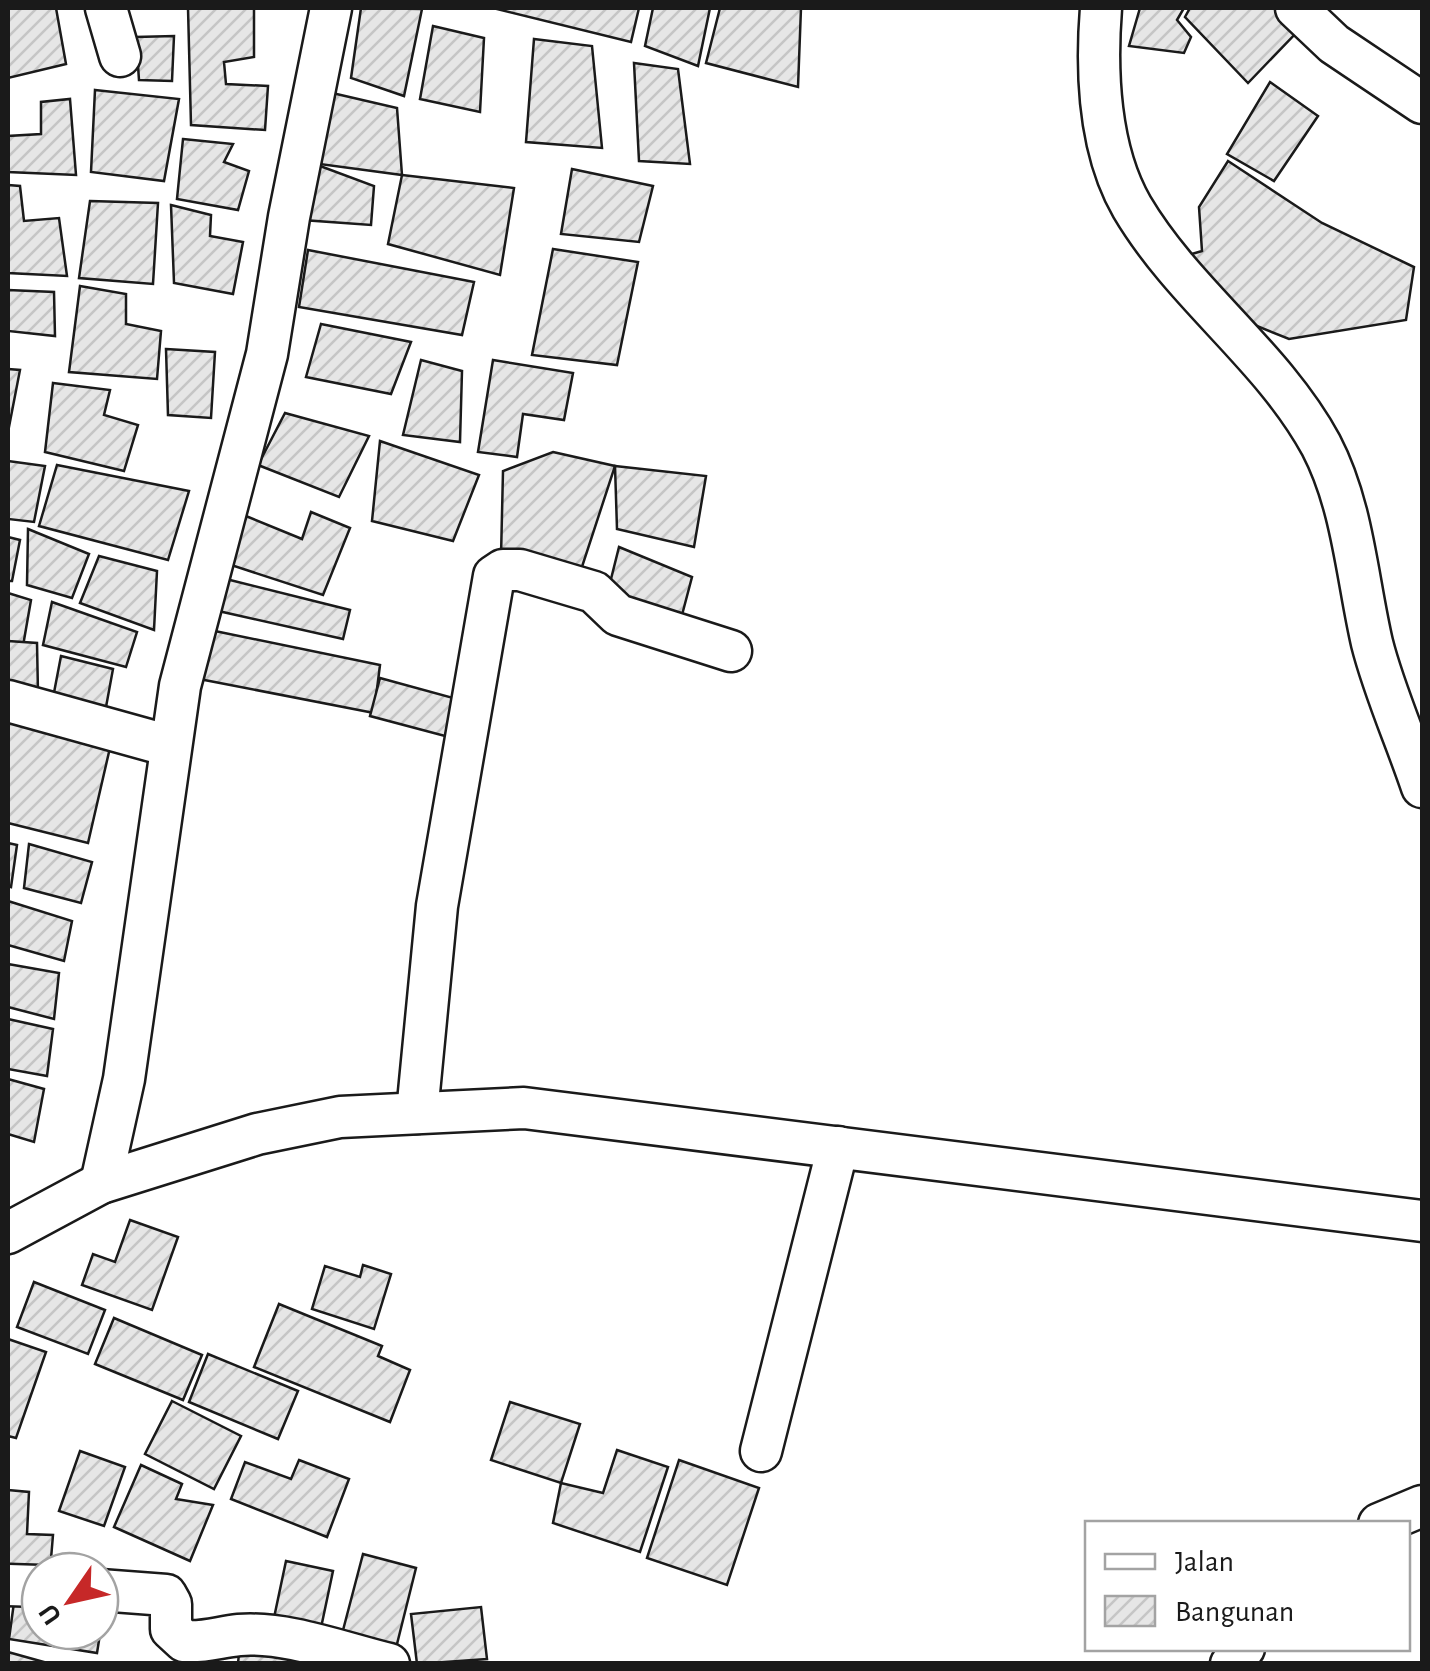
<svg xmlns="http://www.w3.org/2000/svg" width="1430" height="1671" font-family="'Alegreya Sans',sans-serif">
<defs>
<pattern id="building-hatch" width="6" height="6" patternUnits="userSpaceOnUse" patternTransform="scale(2.5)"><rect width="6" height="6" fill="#e6e6e6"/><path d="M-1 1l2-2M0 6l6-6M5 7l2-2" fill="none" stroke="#c5c5c5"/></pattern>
</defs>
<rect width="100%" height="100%" fill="#fff"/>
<g fill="url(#building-hatch)" stroke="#1a1a1a" stroke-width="2.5">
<path d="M8,8h48l10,56 -58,14z"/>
<path d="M188,8h66v49l-30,5 2,22 42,2 -3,44 -74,-5z"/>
<path d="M361,8l61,1 -18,87 -53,-18z"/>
<path d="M493,8h146l-8,34z"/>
<path d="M653,8h57l-12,58 -53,-20z"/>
<path d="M720,8h81l-3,79 -92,-24z"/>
<path d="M1140,8h44l-7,12 14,17 -7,16 -55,-7z"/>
<path d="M1190,8h92l17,22 -51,53 -63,-66z"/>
<path d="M433,26l51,12 -4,74 -60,-13z"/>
<path d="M174,36l-2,45 -33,-1 -3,-43z"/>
<path d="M534,39l58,7 10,102 -76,-6z"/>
<path d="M634,63l44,6 12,95 -51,-3z"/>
<path d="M1270,82l48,34 -44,65 -47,-27z"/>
<path d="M315,89l82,19 5,67 -90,-12z"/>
<path d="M95,90l84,9 -15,82 -73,-9z"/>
<path d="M70,99l6,76 -68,-3v-36l33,-2v-32z"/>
<path d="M183,139l50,5 -9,18 25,9 -11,39 -61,-11z"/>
<path d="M1228,161l94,62 92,44 -8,53 -117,19 -42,-17 -69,-64 24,-7 -3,-44z"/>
<path d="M312,163l62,23 -3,39 -68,-5z"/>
<path d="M572,169l81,17 -14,56 -78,-8z"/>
<path d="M402,175l112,13 -14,87 -112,-31z"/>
<path d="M8,185l12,1 4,35 35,-3 8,58 -59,-3z"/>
<path d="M90,201l68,2 -5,81 -74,-6z"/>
<path d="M171,205l40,10 -1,21 33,6 -10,52 -59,-11z"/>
<path d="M553,249l85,13 -21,103 -85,-10z"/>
<path d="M308,250l166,32 -12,53 -163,-28z"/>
<path d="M80,286l46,8v30l35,7 -4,48 -88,-7z"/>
<path d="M8,290l46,2 1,44 -47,-5z"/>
<path d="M321,324l90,18 -20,52 -85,-17z"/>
<path d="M166,349l49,3 -4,66 -43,-3z"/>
<path d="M421,360l41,11 -2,71 -57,-7z"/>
<path d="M493,360l80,13 -9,47 -41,-6 -6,43 -39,-5z"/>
<path d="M8,369l12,1 -12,62z"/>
<path d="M53,383l57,7 -6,25 34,10 -14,46 -79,-19z"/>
<path d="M285,413l84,23 -30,61 -81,-32z"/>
<path d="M380,441l99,34 -26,66 -81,-20z"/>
<path d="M553,452l62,14 -36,110 -78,-19 2,-86z"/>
<path d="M8,461l37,5 -11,56 -26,-3z"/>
<path d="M57,465l132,26 -21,69 -129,-34z"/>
<path d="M615,466l91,10 -12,71 -77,-18z"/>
<path d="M311,512l39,16 -27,67 -92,-30 15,-49 56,23z"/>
<path d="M28,529l61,25 -17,44 -45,-13z"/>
<path d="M8,537l12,3 -8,41h-4z"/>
<path d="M619,547l73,30 -10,38 -75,-20z"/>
<path d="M99,556l58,15 -3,59 -74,-27z"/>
<path d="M226,579l124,31 -7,29 -129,-29z"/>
<path d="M8,593l23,7 -8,46 -15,-4z"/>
<path d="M52,602l85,30 -11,35 -83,-22z"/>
<path d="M210,630l170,35 -6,48 -190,-37z"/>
<path d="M8,641l29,2 1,50 -30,-4z"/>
<path d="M61,656l52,13 -9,49 -52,-15z"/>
<path d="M380,678l77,21 -12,37 -75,-20z"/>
<path d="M8,717l104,22 -24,104 -80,-20z"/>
<path d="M8,843l9,2 -6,42 -3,-1z"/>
<path d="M29,844l63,18 -11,41 -57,-15z"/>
<path d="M8,901l64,20 -8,40 -56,-16z"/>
<path d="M8,964l51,9 -5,46 -46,-12z"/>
<path d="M8,1019l45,10 -6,47 -39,-7z"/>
<path d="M8,1079l36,10 -10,53 -26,-8z"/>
<path d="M130,1220l48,17 -26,73 -70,-25 11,-31 22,8z"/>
<path d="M363,1265l28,9 -17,55 -62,-20 13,-43 35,11z"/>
<path d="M34,1282l71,28 -17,44 -71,-27z"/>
<path d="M279,1304l103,42 -4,10 32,14 -20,52 -136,-55z"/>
<path d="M114,1318l88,37 -19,45 -88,-36z"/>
<path d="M8,1339l38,13 -30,86 -8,-2z"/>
<path d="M208,1354l90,37 -20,48 -89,-37z"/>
<path d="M172,1401l69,35 -27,53 -69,-35z"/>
<path d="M510,1402l70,22 -19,59 -70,-23z"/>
<path d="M617,1450l51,17 -28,85 -87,-29 8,-40 42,10z"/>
<path d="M80,1451l45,16 -21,59 -45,-15z"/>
<path d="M299,1460l50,19 -22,58 -96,-38 14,-37 46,17z"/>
<path d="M679,1460l80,28 -32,97 -80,-27z"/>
<path d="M141,1465l41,19 -6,15 37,6 -23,56 -76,-34z"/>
<path d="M8,1490l21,2 -2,42 26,1 -3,36 -42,5z"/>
<path d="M363,1554l53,14 -20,80 -54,-14z"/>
<path d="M286,1561l47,10 -15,71 -47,-10z"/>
<path d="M15,1595l25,4v32h60v-23l4,1 -7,44 -88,-14z"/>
<path d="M481,1607l6,52 -70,5 -6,-50z"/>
<path d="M240,1641l50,6 -2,17h-50z"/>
<path d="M8,1652l43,12h-43z"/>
</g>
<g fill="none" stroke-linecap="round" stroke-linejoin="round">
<defs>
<g id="minor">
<path d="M106,8l14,48"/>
<path d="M1101,8c-5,63 -2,142 31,199 52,88 140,148 189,238 32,61 36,133 51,198 12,48 34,96 50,144"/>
<path d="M1296,8l38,36 88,59"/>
<path d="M8,701l162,45"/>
<path d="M417,1113l20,-207 57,-330 9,-6h17l74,22 24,23 113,36"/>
<path d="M101,1183l23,-104 56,-393 87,-332 22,-137 42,-209"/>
<path d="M8,1233l93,-50 156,-49 83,-17 184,-9 898,113"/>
<path d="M761,1451l77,-304"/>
<path d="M1379,1524l43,-18"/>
<path d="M8,1585l32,1"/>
<path d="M100,1590l66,5 5,9v25l13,12c20,2 35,-4 55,-6 47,-4 104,18 150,29"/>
<path d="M1231,1664l13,-16"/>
</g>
</defs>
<use href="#minor" stroke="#1a1a1a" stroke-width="45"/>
<use href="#minor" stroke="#fff" stroke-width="40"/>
</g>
<rect width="1430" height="1671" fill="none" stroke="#1a1a1a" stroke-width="20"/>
<rect x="1085" y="1521" width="325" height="130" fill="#ffffff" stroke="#a3a3a3" stroke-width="2.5"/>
<rect x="1105" y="1554" width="50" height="15" fill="#ffffff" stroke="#a3a3a3" stroke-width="2.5"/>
<text x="1175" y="1571" font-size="30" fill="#1a1a1a">Jalan</text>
<rect x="1105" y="1596" width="50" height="30" fill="url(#building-hatch)" stroke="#a3a3a3" stroke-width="2.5"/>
<text x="1175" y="1621" font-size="30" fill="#1a1a1a">Bangunan</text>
<g transform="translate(70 1601) rotate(236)"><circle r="48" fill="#ffffff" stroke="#a3a3a3" stroke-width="2.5"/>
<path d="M0-8L18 38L0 25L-18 38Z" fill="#c62828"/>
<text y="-15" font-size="28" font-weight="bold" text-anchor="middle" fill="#1a1a1a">U</text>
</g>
</svg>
